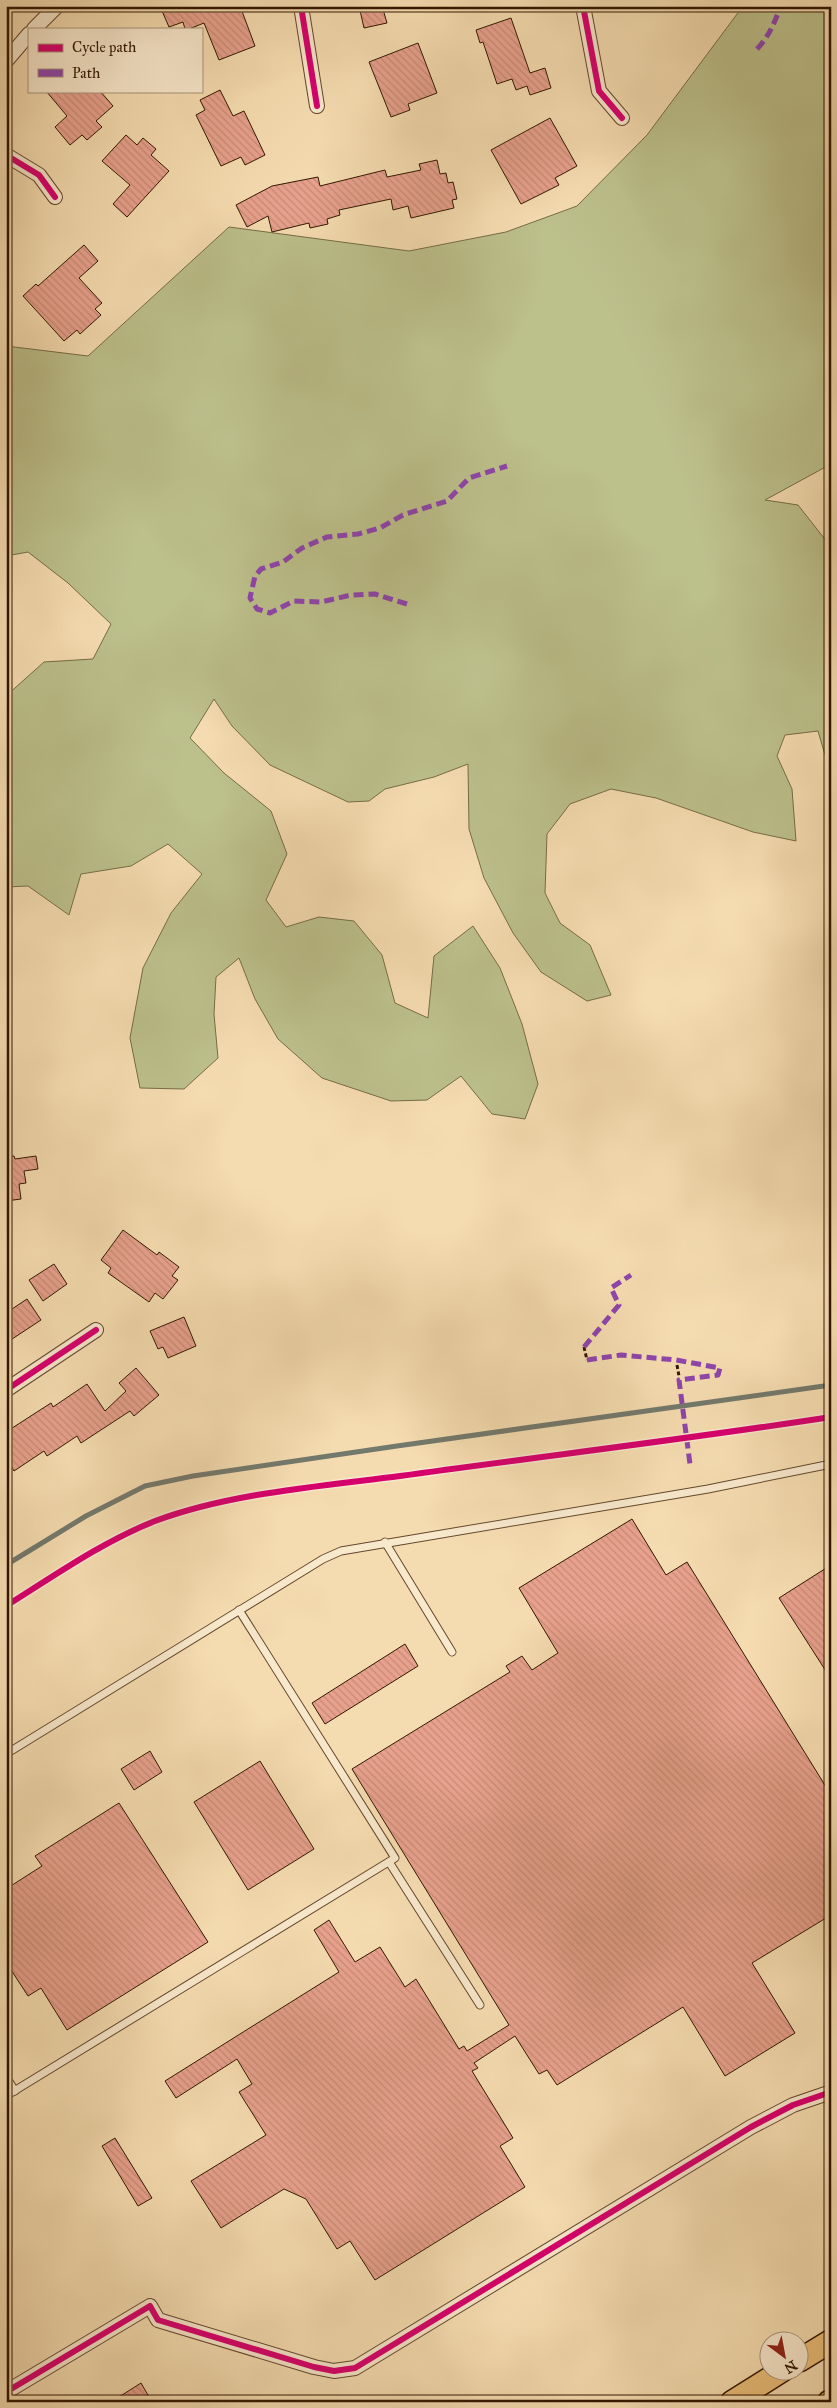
<svg xmlns="http://www.w3.org/2000/svg" width="837" height="2408" font-family="'IM FELL Great Primer',serif">
<defs>
<pattern id="building-back-hatch" width="6" height="6" patternUnits="userSpaceOnUse" patternTransform="scale(1.25)"><rect width="6" height="6" fill="#e8a18d"/><path d="M-1 5l2 2M0 0l6 6M5-1l2 2" fill="none" stroke="#c78a78"/></pattern>
</defs>
<rect width="100%" height="100%" fill="#f5dcb0"/>
<filter id="stains"><feTurbulence type="fractalNoise" baseFrequency=".004" numOctaves="4"/><feColorMatrix values="0 0 0 0 .2 0 0 0 0 .09 0 0 0 0 .02 0 0 0 .5 -.17"/></filter>
<radialGradient id="worn" r=".72"><stop offset=".6" stop-color="#630" stop-opacity="0"/><stop offset="1" stop-color="#630" stop-opacity=".3"/></radialGradient>
<path fill="#bcc08b" stroke="#776c46" d="M743,6h88v458l-66,36 33,5 33,42v250l-5,-6 2,-26 -10,-34 -33,4 -8,21 15,33 4,52 -43,-9 -97,-34 -45,-9 -41,15 -23,30 -2,59 15,30 30,22 21,50 -24,6 -46,-29 -28,-39 -29,-55 -15,-49 -1,-65 -34,13 -49,12 -16,12 -21,1 -78,-37 -38,-39 -18,-27 -24,39 34,35 47,38 16,43 -21,46 20,27 33,-10 35,4 28,34 13,48 33,15 6,-62 39,-30 27,42 22,56 16,60 -13,35 -33,-5 -31,-38 -34,24 -36,1 -69,-23 -44,-39 -23,-40 -16,-41 -23,19 -2,37 4,44 -34,31 -44,-1 -10,-50 13,-70 28,-55 31,-39 -34,-30 -37,22 -50,8 -12,41 -41,-29 -22,1v-191l38,-34 49,-3 18,-35 -43,-41 -40,-31 -22,4v-210l82,10 141,-129 180,24 97,-19 71,-26 70,-71z"/>
<g fill="none" stroke-linecap="round" stroke-linejoin="round">
<path stroke="#73796c" stroke-width="5" d="M6,1565l80,-49 59,-30 48,-10 204,-30 434,-61"/>
</g>
<g fill="url(#building-back-hatch)" stroke="#321700">
<path d="M175,6h65l15,40 -36,14 -15,-37 -15,6h-4l-2,-7 -14,5 -7,-16z"/>
<path d="M359,6h23l5,17 -23,5z"/>
<path d="M511,18l19,55 15,-5 6,20 -21,7 -3,-9 -11,4 -4,-11 -15,5 -14,-42 -3,1 -4,-13z"/>
<path d="M418,43l19,50 -29,11 2,6 -19,7 -22,-55z"/>
<path d="M220,90l13,26 11,-5 21,44 -20,10 -4,-8 -20,9 -25,-51 9,-5 -5,-10z"/>
<path d="M46,91h54l13,15 -17,15 6,6 -15,13 -5,-5 -12,10 -15,-18 12,-11z"/>
<path d="M550,118l27,48 -22,12 4,7 -38,19 -30,-54z"/>
<path d="M126,135l11,10 6,-7 13,11 -5,6 18,16 -42,46 -14,-13 17,-19 -28,-24z"/>
<path d="M437,160l3,14 6,-1 2,10 5,-1 4,17 -5,1 2,8 -43,10 -3,-12 -15,4 -2,-11 -52,11 1,5 -13,4 1,5 -18,4 -1,-5 -37,9 -4,-16 -21,11 -11,-22 36,-19 46,-9 2,9 65,-16 2,7 34,-7 -2,-6z"/>
<path d="M84,245l14,16 -19,17 23,25 -7,6 6,6 -21,19 -3,-4 -13,11 -41,-45 13,-12 2,2z"/>
<path d="M6,1156h8l1,3 21,-3 2,13 -14,2 2,12 -7,1 2,15 -15,2z"/>
<path d="M123,1230l34,25 2,-3 20,15 -7,9 6,4 -15,19 -8,-6 -6,9 -41,-29 3,-5 -10,-8z"/>
<path d="M54,1264l13,20 -24,17 -14,-21z"/>
<path d="M27,1299l14,21 -35,23v-30z"/>
<path d="M184,1317l12,29 -28,12 -5,-11 -5,2 -8,-18z"/>
<path d="M136,1368l23,27 -25,21 -4,-5 -49,32 -4,-7 -30,20 -3,-5 -30,20 -8,-13v-26l45,-29 2,4 34,-23 18,27 21,-20 -7,-8z"/>
<path d="M632,1519l34,56 21,-13 144,233v120l-79,48 43,70 -70,43 -42,-69 -126,78 -10,-15 -8,4 -24,-38 -41,27 4,5 -6,3 41,67 -13,8 25,41 -150,93 -25,-39 -13,8 -31,-50 -22,-10 -63,39 -30,-47 75,-46 -27,-43 13,-8 -15,-25 -61,39 -11,-17 174,-109 -25,-42 15,-10 26,42 25,-15 25,40 11,-8 43,70 5,-3 3,5 42,-26 -157,-256 158,-97 -4,-6 16,-10 10,14 26,-17 -39,-65z"/>
<path d="M831,1565v114l-52,-81z"/>
<path d="M405,1644l13,22 -93,58 -13,-21z"/>
<path d="M150,1751l12,21 -28,18 -13,-21z"/>
<path d="M260,1761l54,88 -66,41 -54,-88z"/>
<path d="M119,1803l89,139 -141,88 -26,-42 -13,8 -22,-34v-73l36,-23 -7,-10z"/>
<path d="M115,2138l37,60 -14,8 -36,-60z"/>
<path d="M141,2383l11,19h-41z"/>
</g>
<g fill="none" stroke-linecap="round" stroke-linejoin="round">
<defs>
<g id="lane">
<path d="M385,1542l67,110"/>
<path d="M6,1754l317,-195 18,-8 367,-62 123,-25"/>
<path d="M389,1862l91,143"/>
<path d="M6,2077l9,14"/>
<path d="M6,2096l389,-238 -156,-248"/>
</g>
<g id="street">
<path d="M301,6l16,100"/>
<path d="M583,6l16,85 23,27"/>
<path d="M34,29l23,-23"/>
<path d="M6,61l23,-27"/>
<path d="M6,155l33,20 16,22"/>
<path d="M6,1390l90,-60"/>
<path d="M6,2392l144,-86 8,14 156,47 20,4 21,-3 396,-241 42,-22 38,-13"/>
</g>
<g id="primary">
<path d="M800,2360l31,-19"/>
<path d="M732,2402l51,-32"/>
<path d="M829,2402l2,-1"/>
</g>
</defs>
<use href="#lane" stroke="#63482c" stroke-width="9"/>
<use href="#street" stroke="#63482c" stroke-width="16"/>
<use href="#primary" stroke="#321700" stroke-width="25"/>
<g stroke="#321700" stroke-width="3" stroke-dasharray="4 2.5" stroke-linecap="butt">
<path d="M584,1347l3,13"/>
<path d="M677,1365l2,11"/>
</g>
<use href="#lane" stroke="#f8e8cc" stroke-width="7"/>
<use href="#street" stroke="#f8e8cc" stroke-width="14"/>
<use href="#primary" stroke="#eabe78" stroke-width="22"/>
<g stroke="#8e44ad" stroke-width="5" stroke-dasharray="10 5" stroke-linecap="butt">
<path d="M757,49c13,-14 17,-26 24,-43"/>
<path d="M407,604l-32,-10 -24,1 -30,7 -27,-1 -24,12 -13,-4 -7,-11 5,-22 6,-7 22,-7 19,-14 25,-11 31,-3 22,-6 23,-13 44,-14 22,-23 38,-12"/>
<path d="M584,1347l35,-42 -8,-17 20,-13"/>
<path d="M587,1360l34,-5 55,5 44,8 -2,7 -39,5 11,84"/>
</g>
<defs>
<g id="cycleway">
<path d="M301,6l16,100"/>
<path d="M583,6l16,85 23,27"/>
<path d="M6,155l33,20 16,22"/>
<path d="M6,1390l90,-60"/>
<path d="M6,1606c48,-30 96,-64 149,-85 75,-28 167,-35 245,-45 144,-20 288,-37 431,-59"/>
<path d="M6,2392l144,-86 8,14 156,47 20,4 21,-3 396,-241 42,-22 38,-13"/>
</g>
</defs>
<use href="#cycleway" stroke="#f8e8cc" stroke-width="9"/>
<use href="#cycleway" stroke="#d6006c" stroke-width="6"/>
</g>
<rect width="837" height="2408" fill="none" stroke="#f5dcb0" stroke-width="25"/>
<rect x="8" y="8" width="822" height="2393" fill="none" stroke="#321700" stroke-width="2.5"/>
<rect x="12" y="12" width="812" height="2383" fill="none" stroke="#321700"/>
<rect x="28" y="28" width="175" height="65" fill="#f8e8cc" stroke="#a9947a"/>
<rect x="38" y="44" width="25" height="8" fill="#d6006c" stroke="#a9947a"/>
<text x="72" y="52" font-size="15" fill="#321700">Cycle path</text>
<rect x="38" y="69" width="25" height="8" fill="#8e44ad" stroke="#a9947a"/>
<text x="72" y="78" font-size="15" fill="#321700">Path</text>
<g transform="translate(784 2356) rotate(148)"><circle r="24" fill="#f8e8cc" stroke="#a9947a"/>
<path d="M0-4L9 19L0 12L-9 19Z" fill="#8f2418"/>
<text y="-8" font-size="14" font-weight="bold" text-anchor="middle" fill="#321700">N</text>
</g>
<rect width="100%" height="100%" filter="url(#stains)"/>
<rect width="100%" height="100%" fill="url(#worn)"/>
</svg>
